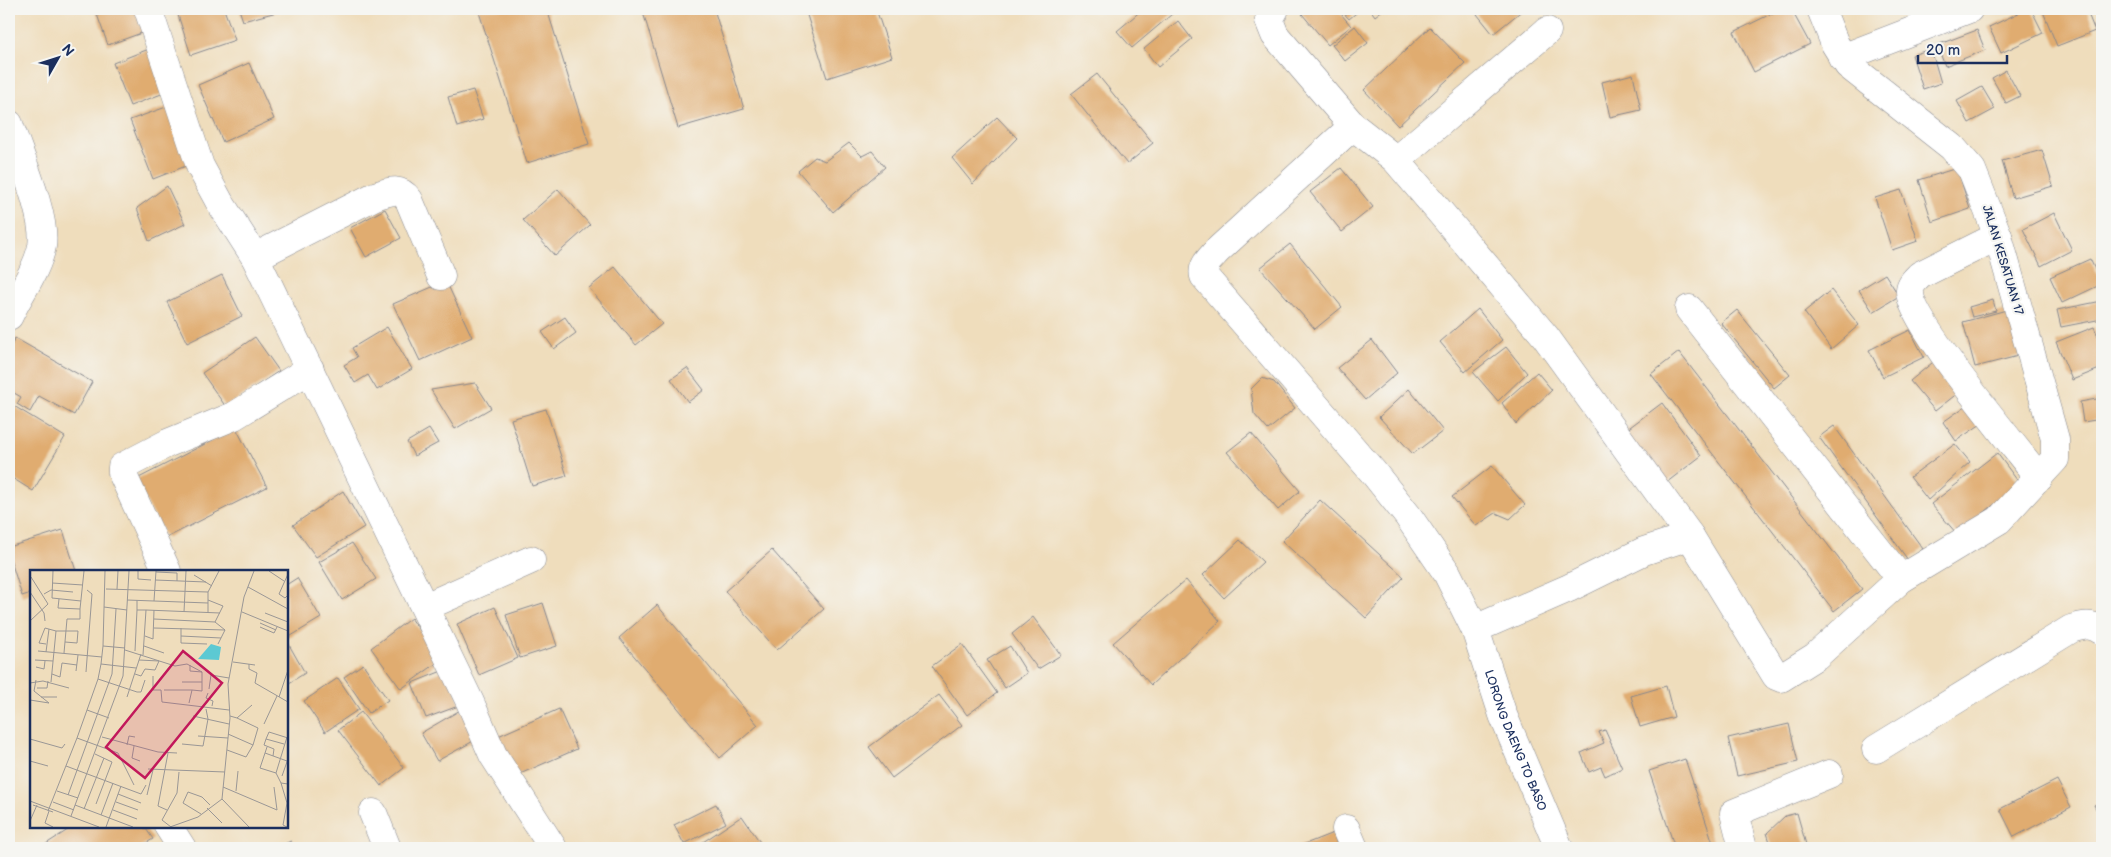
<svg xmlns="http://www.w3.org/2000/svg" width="2111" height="857" font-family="'Balsamiq Sans',sans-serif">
<rect width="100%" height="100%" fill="#f6f6f2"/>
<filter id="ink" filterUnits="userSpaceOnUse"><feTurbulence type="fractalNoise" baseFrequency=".02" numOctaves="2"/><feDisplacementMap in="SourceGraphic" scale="10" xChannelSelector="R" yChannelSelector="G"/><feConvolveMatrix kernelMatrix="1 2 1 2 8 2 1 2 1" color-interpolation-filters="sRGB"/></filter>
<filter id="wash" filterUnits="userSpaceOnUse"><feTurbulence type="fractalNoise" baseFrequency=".0096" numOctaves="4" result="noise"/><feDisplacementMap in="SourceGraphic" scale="20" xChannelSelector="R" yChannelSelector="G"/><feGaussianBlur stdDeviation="1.12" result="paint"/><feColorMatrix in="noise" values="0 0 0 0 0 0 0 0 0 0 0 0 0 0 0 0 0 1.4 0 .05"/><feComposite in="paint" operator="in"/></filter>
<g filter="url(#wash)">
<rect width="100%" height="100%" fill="#efddbc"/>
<g id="blocks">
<g fill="#e0ac70">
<path d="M95,9h44l8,22 -39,14z"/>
<path d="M176,9h48l11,31 -44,15z"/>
<path d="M239,9h49l-45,12z"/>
<path d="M478,9h69l42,135 -62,19z"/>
<path d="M642,9h72l30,100 -66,19z"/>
<path d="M805,9h71l16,48 -65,21z"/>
<path d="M1143,9h35l-46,39 -15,-17z"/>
<path d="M1308,9h29l14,17 -23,19 -26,-31z"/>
<path d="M1340,9h21l-12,10z"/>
<path d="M1370,9h14l-9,7z"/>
<path d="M1473,9h51l-31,25z"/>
<path d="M1781,9h10l19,35 -56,28 -20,-40z"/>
<path d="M2027,9h4l12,24 -42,20 -12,-26z"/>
<path d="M2042,9h44l9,22 -38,15z"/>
<path d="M1178,21l14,18 -34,28 -14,-18z"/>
<path d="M1355,26l13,17 -23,18 -13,-16z"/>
<path d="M1430,27l35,36 -67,63 -34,-36z"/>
<path d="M1977,30l8,20 -40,16 -8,-21z"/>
<path d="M154,47l18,43 -42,16 -17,-43z"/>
<path d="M1931,49l10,34 -18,6 -11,-34z"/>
<path d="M249,63l25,56 -51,23 -25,-57z"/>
<path d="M2006,70l14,26 -14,7 -14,-25z"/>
<path d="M1097,74l56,69 -26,21 -56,-70z"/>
<path d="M1633,74l8,36 -31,7 -8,-35z"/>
<path d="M1982,87l13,22 -26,14 -12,-22z"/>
<path d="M473,90l10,29 -26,8 -9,-30z"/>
<path d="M169,106l22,58 -38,15 -23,-59z"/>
<path d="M997,117l20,21 -44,46 -21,-26z"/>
<path d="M849,143l13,13 10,-5 13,16 -52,45 -35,-41 17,-14 10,4z"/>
<path d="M2042,150l11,36 -40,12 -11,-37z"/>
<path d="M1341,168l32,39 -31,25 -32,-40z"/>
<path d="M1957,168l13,41 -38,13 -13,-42z"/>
<path d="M167,186l18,38 -36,17 -12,-33z"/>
<path d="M558,189l32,36 -35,31 -32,-36z"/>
<path d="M1901,190l17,51 -26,9 -17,-52z"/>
<path d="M385,209l16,29 -35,19 -16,-29z"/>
<path d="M2054,213l18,37 -31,16 -18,-37z"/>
<path d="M1290,244l52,63 -27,22 -55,-61z"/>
<path d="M2090,259l12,25 -40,19 -12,-26z"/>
<path d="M615,267l47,57 -26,21 -47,-57z"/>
<path d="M1885,274l14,22 -26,16 -14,-22z"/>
<path d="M222,275l20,41 -55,27 -20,-41z"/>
<path d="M446,281l26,56 -52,24 -27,-57z"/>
<path d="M1831,290l28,35 -28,24 -27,-37z"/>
<path d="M1993,300l3,11 -24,6 -3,-10z"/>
<path d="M2102,301v18l-41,8 -4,-17z"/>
<path d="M1478,309l24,31 -37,32 -25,-30z"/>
<path d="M2010,309l12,46 -47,12 -12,-45z"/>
<path d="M1737,310l53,65 -16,13 -53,-65z"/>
<path d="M565,317l11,16 -22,16 -12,-17z"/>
<path d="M387,327l25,42 -35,21 -9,-15 -13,8 -11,-18 13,-8 -5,-9z"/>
<path d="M2094,327l8,18v23l-30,12 -16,-38z"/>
<path d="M1910,330l14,27 -41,20 -14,-27z"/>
<path d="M255,337l24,34 -53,36 -24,-34z"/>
<path d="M15,338l77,44 -18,33 -35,-19 -9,16 -13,-8 4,-7 -12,-7v-40z"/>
<path d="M1372,340l25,33 -32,27 -28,-32z"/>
<path d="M1506,347l21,26 -29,28 -25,-29z"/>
<path d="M1679,352l183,237 -28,22 -183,-237z"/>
<path d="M1938,358l25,31 -28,22 -25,-30z"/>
<path d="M687,368l17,22 -16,12 -17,-23z"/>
<path d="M1537,372l15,18 -36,34 -14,-21z"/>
<path d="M1262,378l12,4 21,26 -27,22 -14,-16 -3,-25z"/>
<path d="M475,383l16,25 -36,21 -24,-39z"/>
<path d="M1409,389l34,42 -30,23 -34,-37z"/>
<path d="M2102,398v21l-19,3 -3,-20z"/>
<path d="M9,403l56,34 -32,54 -24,-15z"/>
<path d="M1662,403l39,53 -39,30 -40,-53z"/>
<path d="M1970,403l14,19 -28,19 -13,-19z"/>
<path d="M546,409l21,67 -35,10 -21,-67z"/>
<path d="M1834,426l89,123 -15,11 -89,-123z"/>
<path d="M236,428l31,59 -101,51 -31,-58z"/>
<path d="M429,429l9,14 -24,13 -7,-14z"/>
<path d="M1251,433l49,58 -22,19 -51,-58z"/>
<path d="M1955,444l15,18 -42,38 -18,-23z"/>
<path d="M1997,453l23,31 -63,50 -26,-30z"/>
<path d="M1492,466l33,39 -15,14 -14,-6 -20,13 -24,-29z"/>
<path d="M343,491l21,36 -48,30 -23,-32z"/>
<path d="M1320,500l84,77 -38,41 -84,-77z"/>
<path d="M63,530l13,41h-45v22l-9,3 -13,-41v-8z"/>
<path d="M1240,540l23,22 -39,36 -21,-23z"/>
<path d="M352,543l24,36 -34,21 -23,-38z"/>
<path d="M772,550l52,59 -47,41 -52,-59z"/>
<path d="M297,578l24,40 -35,21v-54z"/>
<path d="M1186,580l34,41 -69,64 -38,-42z"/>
<path d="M543,603l14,43 -37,12 -14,-43z"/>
<path d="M657,605l101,120 -38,33 -101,-120z"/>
<path d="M495,607l23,51 -39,17 -22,-51z"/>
<path d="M1033,617l28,38 -23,14 -26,-35z"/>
<path d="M411,618l30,42 -40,29 -30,-41z"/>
<path d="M288,643l17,30 -19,12v-41z"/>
<path d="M962,644l35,49 -30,22 -35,-49z"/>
<path d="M1010,646l17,27 -22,15 -18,-28z"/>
<path d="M363,664l25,36 -19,13 -25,-36z"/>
<path d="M447,669l14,36 -35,13 -14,-35z"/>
<path d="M338,678l21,31 -34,23 -21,-31z"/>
<path d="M1666,686l8,31 -34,10 -9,-31z"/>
<path d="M939,695l23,30 -70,53 -23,-31z"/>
<path d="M462,709l17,29 -42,23 -16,-28z"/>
<path d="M559,709l18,40 -64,28 -17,-40z"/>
<path d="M361,712l43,56 -23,18 -43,-56z"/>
<path d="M1789,724l9,38 -61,14 -9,-38z"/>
<path d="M1605,730l17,38 -17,8 -4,-9 -12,5 -8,-19 23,-10 -5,-11z"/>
<path d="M1685,759l29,87 -6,2h-33l-26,-77z"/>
<path d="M2057,780l14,27 -57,30 -14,-28z"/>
<path d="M2102,802v18l-8,-15z"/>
<path d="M716,804l10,19 -42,21 -10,-19z"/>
<path d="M1797,813l10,35h-35l-5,-15 18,-17z"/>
<path d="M742,816l22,32h-70z"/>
<path d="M74,826h70l9,13 -15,9h-89l-3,-4z"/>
<path d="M1333,833l5,15h-43z"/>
<path d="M291,841l4,7h-20z"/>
</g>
</g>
</g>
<g filter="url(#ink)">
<use href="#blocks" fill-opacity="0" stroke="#85868d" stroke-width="1"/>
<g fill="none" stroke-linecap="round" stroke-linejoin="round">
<defs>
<g id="minor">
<path d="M148,9l52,157 19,35 36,56 215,445 23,53 60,93"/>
<path id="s1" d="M1275,9l-6,11 6,15 78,91 -136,125c-6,7 -16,15 -13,25l169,196 35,44 39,57 28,56 28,86 56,133"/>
<path d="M1842,58l127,-49"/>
<path d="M9,124c10,30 38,93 33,122 -5,25 -23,48 -33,70"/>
<path d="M1353,126l42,33 6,-3 146,-125"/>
<path d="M1395,159l150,177 145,200"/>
<path d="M1998,236l-78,39c-4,4 -10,9 -10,15 -3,28 107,159 129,188"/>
<path d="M255,257l120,-61c13,-4 24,-10 34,4l32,76"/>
<path d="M1689,309l212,270"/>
<path d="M167,571l-45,-98v-6l46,-24 66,-27 76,-47"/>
<path d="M425,607l106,-47"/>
<path d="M1475,629l94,-41 75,-37 46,-15 86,140 5,2 35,-22 85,-77 98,-59 56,-61v-20l-57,-203 -26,-66 -20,-23 -104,-82 -13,-21 -14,-35"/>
<path d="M1876,749l195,-120c13,-4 20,-6 31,2"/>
<path d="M373,813l14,35"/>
<path d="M168,826l14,22"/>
<path d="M1346,829l8,19"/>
<path d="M1743,848l-9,-35 95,-39"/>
</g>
</defs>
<use href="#minor" stroke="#85868d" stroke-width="29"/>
<use href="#minor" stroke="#fff" stroke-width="28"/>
</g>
</g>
<g text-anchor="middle" stroke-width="4.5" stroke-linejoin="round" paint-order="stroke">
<g font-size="12" fill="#1b2f5e" stroke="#f6f6f2">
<text transform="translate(2003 260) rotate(73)" y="4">JALAN KESATUAN 17</text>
<text dy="4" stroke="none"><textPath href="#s1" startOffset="928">LORONG DAENG TO BASO</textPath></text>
</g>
</g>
<g transform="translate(30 570)">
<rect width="258" height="258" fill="#efddbc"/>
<path d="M181,74l10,3 -2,13 -21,-1z" fill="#5cc9d3"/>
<path fill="none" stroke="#9a9796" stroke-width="1" d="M23,1l-1,27 29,3M108,1v8l13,1M239,1l15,10M126,2l21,1v8M258,4l-9,20 6,4 3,-3M164,5l18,11M125,10l51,2M22,13l31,2M218,17l40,22M76,19l102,3M87,19l1,-18M0,22l14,21 1,8M14,24l7,-4 22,2M29,29l-1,9 22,1v10h-13l-3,34M97,30l81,3M107,30v10h9l-3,45M178,30l15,6 -8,16M124,31l2,-30M74,37l23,3M50,39l4,-38M116,40l74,3M154,42l2,-41M212,42l46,19M178,43v-21l11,-21M235,43l23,9M124,49l61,3M0,51l18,-17 -17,-27M185,52l10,8 -7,14M230,53l16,7M230,57l14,6 3,-6M124,58l71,2M151,58v15l26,1M26,61h22l-1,12 -12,-1M115,66l8,3 1,-29M151,66l40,2M16,74l-7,-1 6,-15 11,3 -5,51M73,76l2,-75M114,76l20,7M95,78l-22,-2 -2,18 35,4M95,80l50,16 12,-2 15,8M8,81l64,6M105,81l2,-41M16,82l3,-23M5,90l18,1M109,90l20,1M203,92l22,3M219,94v5l8,4 -2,10 33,19M160,95v6l12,1M6,97l8,2 1,-8M46,101l2,-16M56,102l6,-78 -5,-4M22,104l8,3 2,-14 15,2M105,104l6,2 4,-7 10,1 4,-9M123,106v14h8l1,12 67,8M68,109l3,-15M152,112h20M0,113l13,-2 26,7M7,118h10l1,-7M179,119l2,-14 18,3M134,120h28M178,123l-2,5 7,3 -1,5M11,127h16M97,127l14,-43M249,127l9,-27M0,130l19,3 -15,-12 2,-11M159,133l3,-13 10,1v-19M57,140l11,-31 39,13h4l4,-12M163,146l36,8M200,146l7,2 15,-13M207,148l21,10 -5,17M234,154l13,-28M168,166l30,2M72,167l56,15 19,1M257,167l-11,36 5,10 7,1M47,168l10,-28 22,8M0,169l32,9 3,-4M236,169l-2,6 10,4 -1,7M152,174l21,2 5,-27 -2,-10M254,174l-18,-5 3,-7 19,6M97,175l2,-9 6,1M104,176l-2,12 8,3M237,177l-7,21 16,5M197,180l19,7 7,-12 -25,-11M235,183l22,8M65,184l17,8 -16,42M0,191l18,5M36,196l75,28 5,-9M118,199l77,3M252,206l6,-17M251,213l6,20 -4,22 4,2M193,217l54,23 -3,-23M27,221l21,7M206,221l2,-20M88,224l23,9M38,225l44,-121 4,-65M117,225l6,-25M0,231l69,26M23,232l21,8M86,232l22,8M153,233l5,-11 14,5 8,8M153,233l18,11M3,235l20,7M45,235l58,22M177,238l15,15M54,239l20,-51M83,240l24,9M137,240l-9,-4 10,-53M18,241l29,-73 41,15 16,32M19,241l-4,12 8,4M71,245l12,-32M41,246l52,-140 6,-105M0,251l7,-16M76,257l15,-41M140,257l28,-10 24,-18M141,257l-9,-7 15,-27 2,-21M219,257l-27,-28 8,-81 -2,-34 16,-87 10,-26"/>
<path fill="#c2185b" fill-opacity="0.15" stroke="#c2185b" stroke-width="2.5" d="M153,81l39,32 -77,95 -39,-31z"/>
<rect width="258" height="258" fill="none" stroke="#1b2f5e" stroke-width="2.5"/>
</g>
<rect width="2111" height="857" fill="none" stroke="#f6f6f2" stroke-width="30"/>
<g transform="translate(58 58) rotate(51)" stroke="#f6f6f2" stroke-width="4" paint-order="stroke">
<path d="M0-4L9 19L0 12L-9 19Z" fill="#1b2f5e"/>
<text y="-8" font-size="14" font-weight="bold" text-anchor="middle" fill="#1b2f5e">N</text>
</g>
<path d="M1918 55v8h89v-8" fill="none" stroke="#1b2f5e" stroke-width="2.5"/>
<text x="1926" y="55" font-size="15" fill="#1b2f5e" stroke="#f6f6f2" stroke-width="4" paint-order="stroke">20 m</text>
</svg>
